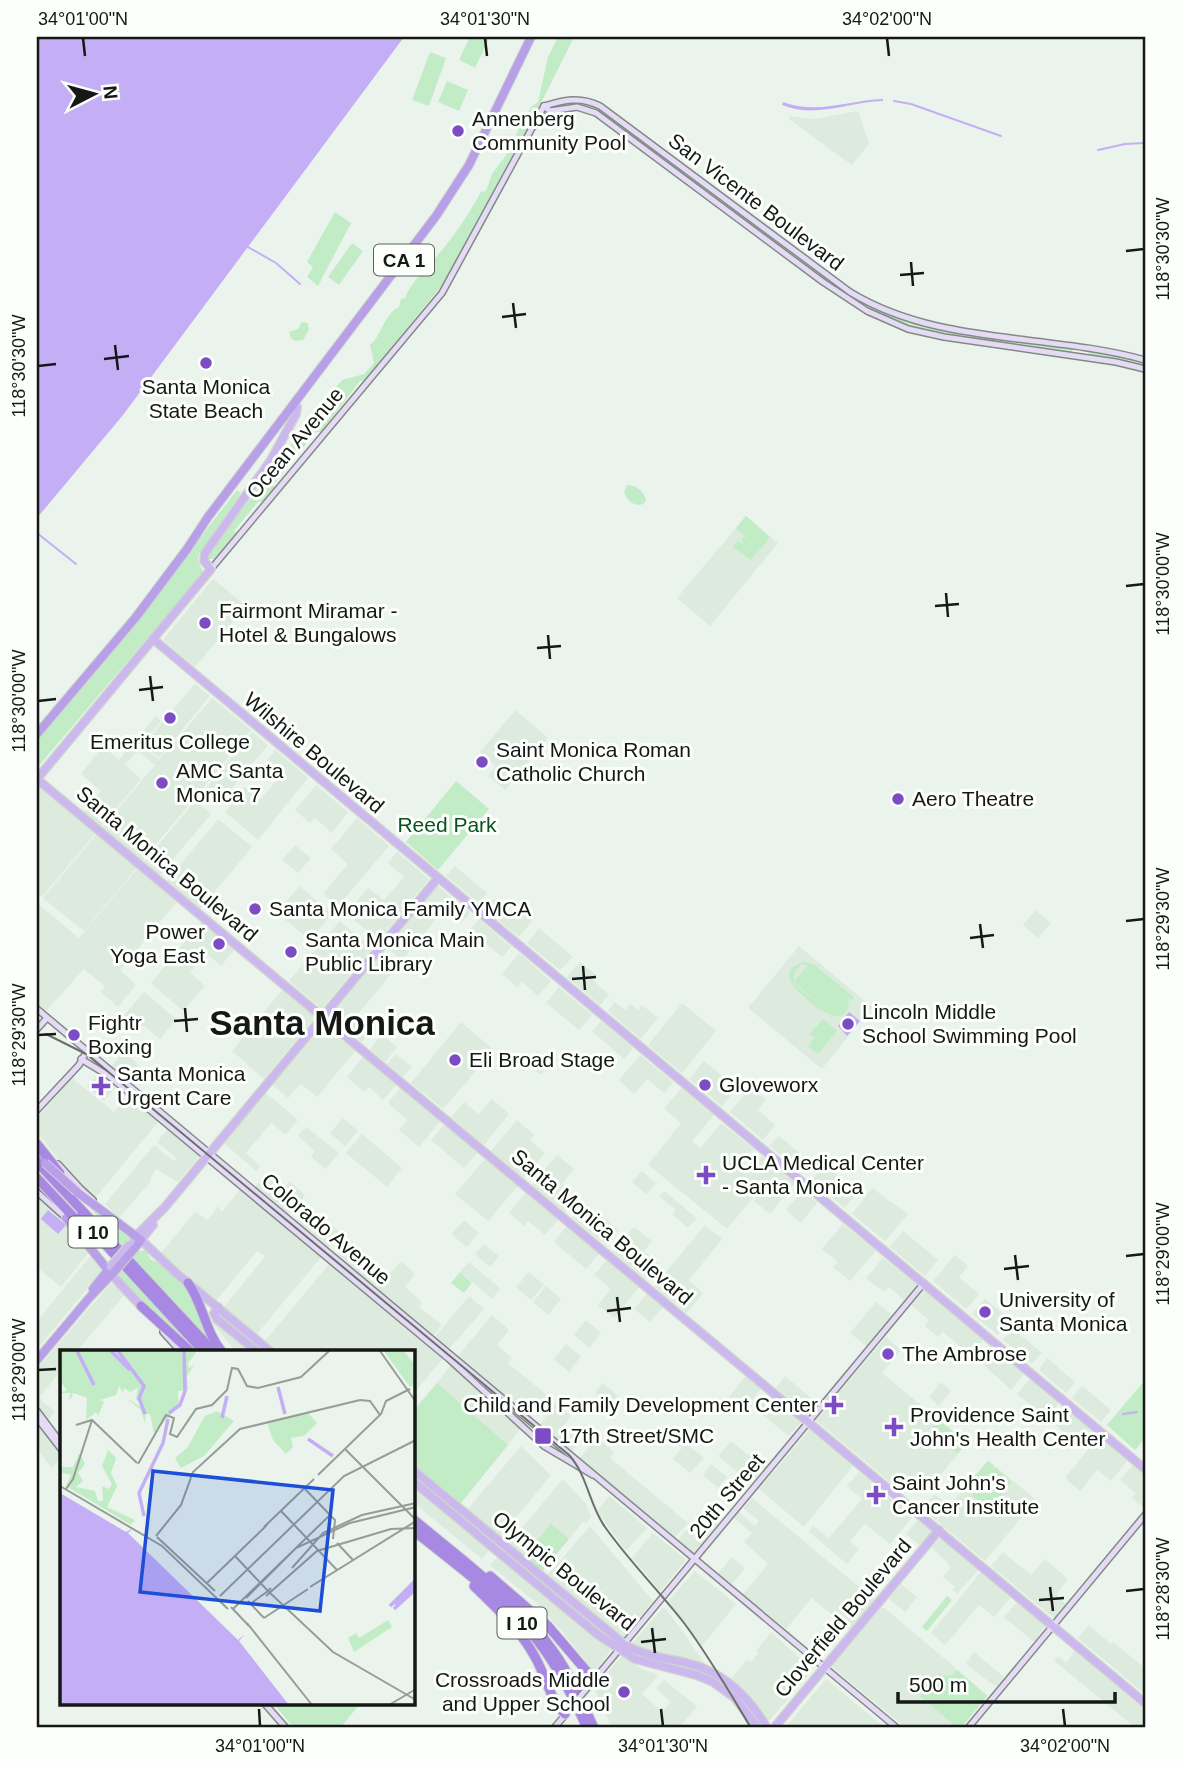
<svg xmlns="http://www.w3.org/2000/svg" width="1182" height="1765" font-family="Arial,sans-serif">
<rect width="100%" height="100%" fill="#ebf4ec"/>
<g fill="#dcebdd">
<path d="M858,111l11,33 -17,21 -63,-46 1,-3 24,3z"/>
<path d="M746,516l32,27 -68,83 -33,-28z"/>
<path d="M213,579l33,27 -51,61 -32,-27z"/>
<path d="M195,684l15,12 -51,62 -15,-14z"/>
<path d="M212,698l39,32 -167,201 -41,-33 112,-133 -17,-14 -12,13 -4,-2 19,17 -99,118 -5,-5v-70l3,-4 -3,-4v-25l3,-2 39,31 22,-27 -20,-17 22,-28 16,14 37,-44 5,5 -20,24 18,15z"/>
<path d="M515,710l33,28 -43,52 -17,-14 8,-10 -16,-14z"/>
<path d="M252,732l16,13 -50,60 -16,-12z"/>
<path d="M275,750l33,28 -50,62 -33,-28 20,-25 16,12 16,-19 -15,-13z"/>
<path d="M316,785l32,27 -16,21 -17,-15 -5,5 -15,-13z"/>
<path d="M195,801l16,13 -51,61 -16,-13z"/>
<path d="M357,818l32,28 -51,60 -15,-12 25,-30 -17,-15z"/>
<path d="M218,819l34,28 -52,62 -33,-28z"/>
<path d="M295,845l16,13 -13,15 -16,-13z"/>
<path d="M397,852l32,27 -50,61 -33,-26 22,-26 16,12 20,-23 -16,-14z"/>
<path d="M455,866l32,27 -8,10 -33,-27z"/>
<path d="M137,869l40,33 -57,68 16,15 -18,22 -17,-15 4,-6 -21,-17 -39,43 -8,-6v-103l42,35z"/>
<path d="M299,886l33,28 -22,26 -33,-27z"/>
<path d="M438,886l15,13 -51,61 -15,-12z"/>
<path d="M494,899l18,15 4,-5 16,12 -13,16 -33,-27z"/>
<path d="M456,900l14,13 -9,10 -14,-12z"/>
<path d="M1035,910l16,13 -13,15 -15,-13z"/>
<path d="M479,919l32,28 -9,10 -32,-27z"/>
<path d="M340,921l32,27 -50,61 -33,-28z"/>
<path d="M201,922l33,28 -13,16 -15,-13 -16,20 15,13 -22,25 -32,-28z"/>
<path d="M539,928l34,29 -13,13 -33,-27z"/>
<path d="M799,946l73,61 -50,62 -74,-61z"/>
<path d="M519,953l32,28 -13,15 -16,-14 -5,5 -15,-13z"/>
<path d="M381,955l15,13 -37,45 16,15 -13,14 -32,-26z"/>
<path d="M580,962l16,13 -4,5 17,14 -9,11 -33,-28z"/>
<path d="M559,987l33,28 -13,15 -33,-27z"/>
<path d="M282,990l33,27 -51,62 -32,-28z"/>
<path d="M144,992l32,27 -16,20 -17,-14 -6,7 -16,-13z"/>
<path d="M615,1002l10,8 6,-6 7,6 4,-5 16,13 -17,21 -33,-28z"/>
<path d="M682,1003l34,28 -34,42 -34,-28z"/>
<path d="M601,1021l32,27 -9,11 -32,-28z"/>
<path d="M461,1022l33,28 -51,59 -32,-26z"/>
<path d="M322,1024l33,27 -38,46 -16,-13 -13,14 -16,-13z"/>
<path d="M382,1034l15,13 -12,15 -15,-13z"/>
<path d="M537,1051l14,12 -10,12 -15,-12z"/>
<path d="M123,1052l16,13 -13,15 -15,-13z"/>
<path d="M396,1054l16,13 -9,10 -16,-13z"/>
<path d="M640,1055l33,27 -9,11 -17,-14 -13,15 -15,-14z"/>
<path d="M363,1057l33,28 -13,15 -14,-13 -5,5 -17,-15z"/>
<path d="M704,1061l17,14 -1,3 15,13 -13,15 -33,-27z"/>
<path d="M100,1072l17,14 -13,15 -17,-14z"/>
<path d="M72,1078l42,34 12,-15h3l29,25 -62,75 -24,-21 -35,-44v-14z"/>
<path d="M403,1085l40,33 -24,29 -20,-17 8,-10 -19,-17z"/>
<path d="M751,1087l15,13 -8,10 17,15 -12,15 -33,-28z"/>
<path d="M681,1088l33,27 -22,26 8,7 21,-25 33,26 -13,16 8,7 13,-16 33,27 -25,31 -16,-13 12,-15 -2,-1 -37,44 -79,-64 33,-42 -17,-14z"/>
<path d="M266,1093l32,27 -12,15 -15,-12 -25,30 14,13 -4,5 -32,-28z"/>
<path d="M492,1099l17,15 -25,31 -33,-28 13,-15 15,12z"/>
<path d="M343,1118l15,13 -13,15 -15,-13z"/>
<path d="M517,1120l17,15 -4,5 15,13 -21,25 -33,-27z"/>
<path d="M444,1125l34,27 -14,16 -33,-28z"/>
<path d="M306,1127l33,26 -13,16 -15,-12 4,-6 -17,-15z"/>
<path d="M168,1128l32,27 -22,27 -22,-13 -6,10 1,2 -32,37 -14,-14 49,-59 20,16 2,-3 -19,-16z"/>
<path d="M362,1134l40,34 -15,19 -41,-34z"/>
<path d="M779,1136l33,27 -9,11 -33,-28z"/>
<path d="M557,1155l17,14 -12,15 16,13 -13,15 -33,-27z"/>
<path d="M485,1159l33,27 -30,35 -33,-27z"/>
<path d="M824,1164l33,29 -12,15 -34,-28z"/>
<path d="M642,1171l14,12 -9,12 -15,-13z"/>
<path d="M268,1172l17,14 5,-4 15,13 -16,19 -34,-27z"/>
<path d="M872,1188l36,26 -23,27 -33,-27z"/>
<path d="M240,1189l82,67 -65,78 -33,-27 41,-51 -8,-5 -41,50 -55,-48 34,-41 13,8 10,-14 4,6z"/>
<path d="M803,1190l14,13 -16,20 -15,-13z"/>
<path d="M664,1191l33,27 -9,10 -15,-13 3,-5 -17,-14z"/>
<path d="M525,1193l33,27 -13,15 -17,-14 -4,5 -15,-13z"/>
<path d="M37,1196l21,18 32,37 -29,36 -24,-20z"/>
<path d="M585,1203l33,27 -12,15 -34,-27z"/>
<path d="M308,1206l33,27 -13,15 -32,-27z"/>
<path d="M464,1220l15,13 -12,14 -16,-13z"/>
<path d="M843,1224l33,27 -26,30 -17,-14 5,-5 -16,-13z"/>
<path d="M705,1225l17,14 -33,41 14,13 -16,20 -33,-27z"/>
<path d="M566,1227l33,27 -13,15 -32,-27z"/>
<path d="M634,1227l18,14 -8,10 15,13 -13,15 -33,-27z"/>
<path d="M903,1231l35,29 -13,16 -35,-29z"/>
<path d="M349,1239l40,35 12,-13 14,13 -10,13 17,15 -3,5 23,18 -9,11 -97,-81z"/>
<path d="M484,1244l15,12 -9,11 -15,-13z"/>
<path d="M92,1254l10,17 -65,78v-28z"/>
<path d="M955,1255l13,11 -9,11 20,17 -13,15 -33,-28z"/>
<path d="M883,1258l34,27 -13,15 -15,-13 -5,5 -18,-14z"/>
<path d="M607,1260l32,27 -25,31 -16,-13 13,-16 -17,-14z"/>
<path d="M469,1262l31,26 -8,11 -32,-27z"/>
<path d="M330,1263l113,95 -30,36v-42h-135l-13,-11z"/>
<path d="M529,1272l15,13 -13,15 -15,-13z"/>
<path d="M110,1284l7,1 8,9 -49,58h-15v18l-22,28 16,14 -7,8 -11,-13v-38z"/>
<path d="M546,1286l15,13 -13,16 -15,-13z"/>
<path d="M924,1291l59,49 -13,15 -27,-23 -5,5 -13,-11 4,-6 -18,-15z"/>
<path d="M647,1294l16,13 -13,15 -16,-13z"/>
<path d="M469,1296l15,13 -35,40 -14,-12z"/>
<path d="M985,1299l26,21 -13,15 -26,-21z"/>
<path d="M876,1302l16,13 -26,31 -16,-13z"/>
<path d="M492,1315l17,15 -12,15 15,13 -4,5 40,33 -17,21 -73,-61z"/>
<path d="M211,1316l35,30 -4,6h-6l-24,-30z"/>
<path d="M586,1320l15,13 -12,15 -15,-13z"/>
<path d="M1013,1329l29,24 -10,11 -29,-24z"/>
<path d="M886,1337l15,13 -19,23 85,70 -39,47 -15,-11 -11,13 -86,-72z"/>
<path d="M566,1344l15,12 -12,16 -15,-13z"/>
<path d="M995,1350l29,24 -13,16 -28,-26z"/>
<path d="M1047,1358l28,24 -9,11 -27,-23z"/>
<path d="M451,1365l70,63 -13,17 -71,-62z"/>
<path d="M746,1376l15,13 -17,21 -15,-13z"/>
<path d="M785,1376l32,27 -10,11 -31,-26z"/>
<path d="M1030,1378l29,25 -13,15 -29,-24z"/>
<path d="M941,1382l10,9 -12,15 -10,-9z"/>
<path d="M603,1383l15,13 -9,10 -14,-13z"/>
<path d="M1082,1386l29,24 -10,12 -29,-24z"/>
<path d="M769,1395l32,27 -12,14 -33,-26z"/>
<path d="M556,1403l15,13 -8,10 18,15 -9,10 -32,-27z"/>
<path d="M1064,1407l29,25 -12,14 -29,-24z"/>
<path d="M37,1423l24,31v4l-9,10 -15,-19z"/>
<path d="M809,1430l44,36 -49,61 -45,-38z"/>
<path d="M670,1431l34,27 -14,15 -17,-14 9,-11 -16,-13z"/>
<path d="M1099,1436l29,24 -17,21 -14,-11 -17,21 -15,-13z"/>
<path d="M597,1437l17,15 -4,6 78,65 -13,14 -95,-79z"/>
<path d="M731,1441l17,14 5,-5 15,13 -17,20 -33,-27z"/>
<path d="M521,1446l30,29 -51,62 -33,-27z"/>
<path d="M988,1460l48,40 -51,61 -48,-40z"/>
<path d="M711,1464l16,13 -9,11 -15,-13z"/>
<path d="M1133,1465l12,10v34l-13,-11 4,-5 -16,-13z"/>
<path d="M859,1472l54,44 -23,28 -25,-20 -15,17 9,8 -12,15 -38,-32 4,-6 16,12 33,-39 -15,-13z"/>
<path d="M563,1479l23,25 5,13 -5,7 -3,-2 -42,51 -33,-29z"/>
<path d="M413,1485l77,64 -8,10 -69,-57z"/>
<path d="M934,1494l14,11 -12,15 -14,-10z"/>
<path d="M609,1496l38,32 -21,23 -29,-40z"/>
<path d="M752,1498l123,102 -25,30 -38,-32 -26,31 -43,-35 25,-30 -24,-22 8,-9 -18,-15 5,-6 16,14 4,-5 -16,-13z"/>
<path d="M708,1504l15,13 -29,36 -16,-13z"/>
<path d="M918,1520l14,11 -12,15 -14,-12z"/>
<path d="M590,1526l63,75 -30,37 -76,-62z"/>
<path d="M653,1533l32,26v3l-25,29 -28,-33z"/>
<path d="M941,1538l37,32 -21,24 -5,-4 3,-3 -12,-10 7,-8 -2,-6 -17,-16z"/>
<path d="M1003,1552l28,23 14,-16 23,20 -12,16 10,9 -12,14 -63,-52z"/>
<path d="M498,1556l113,94 -17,22 -33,-42 -27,-29 -44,-36z"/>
<path d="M732,1557l13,11 -13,16 -14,-11z"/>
<path d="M695,1571l41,33 -34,42 -34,-45z"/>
<path d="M981,1572l30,25 -17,20 -15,-12 -34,40 -14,-12z"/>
<path d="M901,1584l16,13 -12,15 -16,-13z"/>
<path d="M1017,1602l29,24 -12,16 -30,-25z"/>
<path d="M664,1607l19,25 24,35 -52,-14 -23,-10z"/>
<path d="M881,1608h4l101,86 1,3 -26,31h-55l-73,-60v-3z"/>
<path d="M1089,1625l22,19 2,-2 32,26v26l-67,-56z"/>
<path d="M771,1632l39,35 1,5 -41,48h-3l-16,-22 -20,-19 16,-19 4,2 7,-9 -2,-2z"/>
<path d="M1075,1651l70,59v18h-9l-82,-67 4,-5 8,7z"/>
<path d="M974,1652l30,25 -8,10 -30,-23z"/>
<path d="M622,1656l15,7 -1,2 4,3 18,7 -16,19 20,18 9,-10 -15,-13 8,-9 33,26 -18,22h-67l-18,-40z"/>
<path d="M826,1679l59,49h-100z"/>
</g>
<g fill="#c2ecc6" fill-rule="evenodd">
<path d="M470,37h20l-15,31 -16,-8z"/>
<path d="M558,37h16l-36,72 -95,175 -79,97h-4l-39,51h-5l-43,53 2,2 -12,15 -4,-1 -25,30 6,2 -26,26h-6l5,-12 54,-70c9,-6 10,-13 16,-22 20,-26 38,-52 59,-75l22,-6 10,-11 -4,-18c12,-10 14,-31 29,-38l2,-8 4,-1c6,-17 21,-28 32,-42 17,-19 31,-41 44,-64l5,-1 6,-17 14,-19 19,-38 6,-10 7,-5 10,-45z"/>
<path d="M430,52l16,6 -17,48 -17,-6z"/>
<path d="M447,81l21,9 -9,21 -21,-9z"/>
<path d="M569,101l20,3 8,3 103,78 -1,2 -98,-72 -28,-10 -23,4 2,-3z"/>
<path d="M713,193l135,100 -1,2 -136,-100z"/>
<path d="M335,212l16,11 -33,63 -11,-9 6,-10 -6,-5z"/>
<path d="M352,243l11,8 -24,34 -11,-8z"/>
<path d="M859,299c67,37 142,33 214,50l-2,4c-70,-10 -151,-13 -214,-50z"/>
<path d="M302,322l6,1 1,7 -6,10 -8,1 -4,-3 -2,-6 9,-3z"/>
<path d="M1090,351l55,11v5l-56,-11 -1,-4z"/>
<path d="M627,485c9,0 15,5 19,14l-2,5c-10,3 -17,-3 -20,-12z"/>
<path d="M237,490l4,3 -42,61 -1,7 5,11 -166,196v-28l86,-102z"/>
<path d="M746,516l24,21 -19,23 -18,-13 5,-6 6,3 -3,-5 5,-2 -10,-9z"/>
<path d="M456,781l33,28 -51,61 -32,-28z"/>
<path d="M804,962l9,2 41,33 -2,3 -3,-2c0,31 -26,15 -39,4 -13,-11 -36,-31 -6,-40zM801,965h7l-14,17 36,31 -36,-29v-11z"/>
<path d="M823,1019l14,12 -19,23 -10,-8 7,-8 -5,-4z"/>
<path d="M83,1199l48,38 -9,10z"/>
<path d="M146,1250l4,9 9,4 30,27 22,48 -3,2 -76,-83 5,-6z"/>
<path d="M121,1270l77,82h-3l-78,-77z"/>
<path d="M460,1272l12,11 -8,10 -13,-10z"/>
<path d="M1145,1380v59l-10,11 -28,-25z"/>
<path d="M437,1383l71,62 -47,58 -48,-39v-53z"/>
<path d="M939,1420l28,23 -9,10 -27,-23z"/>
<path d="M988,1461l6,5 -2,3 4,-1 15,14 -17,22 -5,1v4l-17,-13 8,-12 -7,-6z"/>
<path d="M551,1524l18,15 -28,33 -17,-15z"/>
<path d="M505,1551l15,10 96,81 -1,1 -14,-9 -98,-81z"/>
<path d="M947,1596l5,4 -25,31 -5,-4z"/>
<path d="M957,1670l30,26 -26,32h-3l-38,-32 19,-23 4,3 10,-1z"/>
<path d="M274,1704h86l-20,24h-46z"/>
</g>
<g fill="#c4aef5">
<path d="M37,37h367l-281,378 -86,103z"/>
<path d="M883,99v2c-35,1 -67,18 -101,4l1,-3c34,13 66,-2 100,-3z"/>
<path d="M849,1012l11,9 -13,15 -9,-10z"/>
<path d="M48,1210l18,15 -8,9 -17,-15z"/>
</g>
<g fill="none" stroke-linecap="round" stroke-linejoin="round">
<g stroke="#c4aef5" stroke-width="2">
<path d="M894,101l17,3 90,32"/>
<path d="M1098,150l27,-6 20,-1"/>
<path d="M248,247l28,16 24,21"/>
<path d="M37,533l39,31"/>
<path d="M1123,1414l14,-2"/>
<path d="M1145,1423v5"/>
</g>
<defs>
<g id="secondary">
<path d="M544,106l6,5 27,-4 19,6 227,169 44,29 41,18 36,8 172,25 29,7"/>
<path d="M544,106c20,-6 36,-10 56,0l250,186c88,54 199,41 295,68"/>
<path d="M536,125l17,-13"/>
<path d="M211,569l231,-276 102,-187"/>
<path d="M37,1009l860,719"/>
<path d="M37,1029l10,-11"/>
<path d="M81,1059l28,17 340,283 95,87 49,29"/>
<path d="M37,1110l42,-45 5,-9"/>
<path d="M58,1164l22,24 13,12"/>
<path d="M37,1192l29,26"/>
<path d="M163,1332l18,20"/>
<path d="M37,1411l24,32"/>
<path d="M37,1418l24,31"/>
<path d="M588,1687l336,-404"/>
<path d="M265,1704l21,24"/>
<path d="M554,1728l12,-14"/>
<path d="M968,1728l177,-213"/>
</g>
<g id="primary">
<path d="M153,639l992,830"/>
<path d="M37,779l1108,924"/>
<path d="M37,779l174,-210 -7,-8 1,-8 66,-93 25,-46 1,-7 -2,-4"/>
<path d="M153,1225l-12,15 35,33 95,79"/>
<path d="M134,1238l31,-31 273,-329"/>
<path d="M108,1271l33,35"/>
<path d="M218,1307l-4,6 3,6 41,33"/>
<path d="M413,1470l211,174c19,12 42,14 63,19 37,9 62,34 80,65"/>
<path d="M413,1481l184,153 38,25 61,16 17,7 22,16 23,30"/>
<path d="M774,1728l165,-198"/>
</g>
<g id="trunk">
<path d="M37,734l99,-117 51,-68 21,-32 228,-301 33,-51 62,-128"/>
<path d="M37,1153l8,10"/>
<path d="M77,1192l64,48 -7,9"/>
<path d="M66,1218l42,52 -15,19"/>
<path d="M37,1360l53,-63 24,-25"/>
</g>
<g id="motorway">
<path d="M37,1144l23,29"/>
<path d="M37,1162l177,190"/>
<path d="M37,1178l44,47"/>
<path d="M80,1217l124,135"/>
<path d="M188,1283c15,21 17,48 34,69"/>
<path d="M141,1306l50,46"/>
<path d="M413,1519c49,41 104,80 141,133 17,24 28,50 40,76"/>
<path d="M413,1530c44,36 92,69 127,114 20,26 34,55 47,84"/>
<path d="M490,1576l58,50 46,54"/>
<path d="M474,1586c22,22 46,43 61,71 11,19 14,41 30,57"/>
</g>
</defs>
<use href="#secondary" stroke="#828a83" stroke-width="8"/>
<use href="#primary" stroke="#d0d1d0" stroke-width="10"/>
<use href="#trunk" stroke="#d0d1d0" stroke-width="10"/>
<use href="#motorway" stroke="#d0d1d0" stroke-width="11"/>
<use href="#secondary" stroke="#e5dbf6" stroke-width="5"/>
<use href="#primary" stroke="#cab8ee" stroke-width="7"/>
<use href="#trunk" stroke="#b8a0e8" stroke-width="8"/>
<use href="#motorway" stroke="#a788e2" stroke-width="9"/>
<path stroke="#6b706b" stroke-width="2" d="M46,1034l42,21 481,400c19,21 20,50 36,72 24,34 54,64 79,96 25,33 46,70 67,105"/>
<defs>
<path id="secondary-bridge" d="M568,1711l20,-24"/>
<path id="primary-bridge" d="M110,1267l20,-23"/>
<g id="trunk-bridge">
<path d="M45,1163l32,29"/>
<path d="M114,1272l20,-23"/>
</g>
</defs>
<use href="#secondary-bridge" stroke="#828a83" stroke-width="8" stroke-linecap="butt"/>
<use href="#primary-bridge" stroke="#d0d1d0" stroke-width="10" stroke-linecap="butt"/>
<use href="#trunk-bridge" stroke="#d0d1d0" stroke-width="10" stroke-linecap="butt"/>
<use href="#secondary-bridge" stroke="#e5dbf6" stroke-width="5"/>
<use href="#primary-bridge" stroke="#cab8ee" stroke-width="7"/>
<use href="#trunk-bridge" stroke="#b8a0e8" stroke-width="8"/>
</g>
<path fill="none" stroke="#161816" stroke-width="2.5" d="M83,38l2,18M485,38l2,18M887,38l2,18M1126,251l18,-2M911,262l2,24M900,275l24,-2M513,303l3,25M502,317l24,-3M115,345l3,25M104,359l25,-3M38,366l18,-2M1126,586l18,-2M946,593l2,24M935,606l24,-2M548,635l2,24M537,648l24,-2M150,676l3,25M139,690l24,-3M38,701l18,-2M1126,921l18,-2M980,924l3,24M970,938l24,-3M583,966l2,24M572,979l24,-2M185,1008l2,24M174,1021l24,-2M38,1035l18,-1M1015,1255l3,25M1126,1256l18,-2M1004,1269l25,-3M617,1297l3,25M607,1311l24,-3M38,1370l18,-1M1050,1587l3,24M1126,1591l18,-2M1039,1600l25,-2M652,1628l3,25M641,1642l25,-3M259,1709l1,17M661,1709l2,17M1063,1709l2,17"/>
<g fill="#7c4cc4" stroke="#fdfffd" stroke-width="2.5">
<circle cx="458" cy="131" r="7"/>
<circle cx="206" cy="363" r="7"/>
<circle cx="205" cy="623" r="7"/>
<circle cx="170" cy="718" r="7"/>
<circle cx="482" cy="762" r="7"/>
<circle cx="162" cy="783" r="7"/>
<circle cx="898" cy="799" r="7"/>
<circle cx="255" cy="909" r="7"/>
<circle cx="219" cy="944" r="7"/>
<circle cx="291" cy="952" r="7"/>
<circle cx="848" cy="1024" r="7"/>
<circle cx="74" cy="1035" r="7"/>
<circle cx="455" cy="1060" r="7"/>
<circle cx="705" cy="1085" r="7"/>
<path d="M97.5 1075.5h7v7h7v7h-7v7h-7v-7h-7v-7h7z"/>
<path d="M702.5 1164.5h7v7h7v7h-7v7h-7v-7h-7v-7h7z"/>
<circle cx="985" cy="1312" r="7"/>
<circle cx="888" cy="1354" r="7"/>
<path d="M830.5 1394.5h7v7h7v7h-7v7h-7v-7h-7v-7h7z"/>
<path d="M890.5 1416.5h7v7h7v7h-7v7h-7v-7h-7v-7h7z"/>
<rect x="534" y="1427" width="18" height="18" rx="3.5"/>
<path d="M872.5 1484.5h7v7h7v7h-7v7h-7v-7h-7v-7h7z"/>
<circle cx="624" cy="1692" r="7"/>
</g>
<g text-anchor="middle" stroke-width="6" stroke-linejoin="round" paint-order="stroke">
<g fill="#fdfffd" stroke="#5b5d5b" stroke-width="2">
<rect x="374" y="244.5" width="60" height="31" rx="5"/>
<rect x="68.5" y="1216.5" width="49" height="31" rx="5"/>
<rect x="497.5" y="1607.5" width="49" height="31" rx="5"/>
</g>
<g font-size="19" font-weight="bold" fill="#161816">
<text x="404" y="267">CA 1</text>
<text x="93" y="1239">I 10</text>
<text x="522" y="1630">I 10</text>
</g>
<g font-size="21" fill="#161816" stroke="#fdfffd" text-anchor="start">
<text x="472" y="126">Annenberg<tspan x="472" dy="24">Community Pool</tspan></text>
<text x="206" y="394" text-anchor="middle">Santa Monica<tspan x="206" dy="24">State Beach</tspan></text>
<text x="219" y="618">Fairmont Miramar -<tspan x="219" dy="24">Hotel &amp; Bungalows</tspan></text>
<text x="170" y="749" text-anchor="middle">Emeritus College</text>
<text x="496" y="757">Saint Monica Roman<tspan x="496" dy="24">Catholic Church</tspan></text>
<text x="176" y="778">AMC Santa<tspan x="176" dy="24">Monica 7</tspan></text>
<text x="912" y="806">Aero Theatre</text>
<text x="269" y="916">Santa Monica Family YMCA</text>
<text x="205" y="939" text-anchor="end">Power<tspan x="205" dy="24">Yoga East</tspan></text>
<text x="305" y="947">Santa Monica Main<tspan x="305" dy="24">Public Library</tspan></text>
<text x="862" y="1019">Lincoln Middle<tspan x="862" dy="24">School Swimming Pool</tspan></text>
<text x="88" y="1030">Fightr<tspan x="88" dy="24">Boxing</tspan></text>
<text x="469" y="1067">Eli Broad Stage</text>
<text x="117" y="1081">Santa Monica<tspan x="117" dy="24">Urgent Care</tspan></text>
<text x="719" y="1092">Gloveworx</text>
<text x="722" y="1170">UCLA Medical Center<tspan x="722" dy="24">- Santa Monica</tspan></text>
<text x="999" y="1307">University of<tspan x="999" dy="24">Santa Monica</tspan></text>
<text x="902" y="1361">The Ambrose</text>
<text x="818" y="1412" text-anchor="end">Child and Family Development Center</text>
<text x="910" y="1422">Providence Saint<tspan x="910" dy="24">John's Health Center</tspan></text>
<text x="559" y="1443">17th Street/SMC</text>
<text x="892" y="1490">Saint John's<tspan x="892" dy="24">Cancer Institute</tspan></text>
<text x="610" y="1687" text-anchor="end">Crossroads Middle<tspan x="610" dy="24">and Upper School</tspan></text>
</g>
<g font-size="21" fill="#161816" stroke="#fdfffd">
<text transform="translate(756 202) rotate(37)" y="7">San Vicente Boulevard</text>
<text transform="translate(295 443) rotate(-50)" y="7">Ocean Avenue</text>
<text transform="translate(314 753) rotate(40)" y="7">Wilshire Boulevard</text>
<text transform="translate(167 864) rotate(40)" y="7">Santa Monica Boulevard</text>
<text transform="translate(602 1227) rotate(40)" y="7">Santa Monica Boulevard</text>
<text transform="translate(326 1229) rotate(40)" y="7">Colorado Avenue</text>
<text transform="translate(727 1496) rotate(-50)" y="7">20th Street</text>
<text transform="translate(564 1571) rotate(39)" y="7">Olympic Boulevard</text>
<text transform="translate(843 1618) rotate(-50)" y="7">Cloverfield Boulevard</text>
</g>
<g font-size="21" fill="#0c511e" stroke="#fdfffd">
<text x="447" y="832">Reed Park</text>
</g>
<g font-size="35" font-weight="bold" fill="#161816" stroke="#fdfffd">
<text x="322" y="1035">Santa Monica</text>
</g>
</g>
<g transform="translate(60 1350)">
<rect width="355" height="355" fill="#ebf4ec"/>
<path d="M0,1h134l2,2 -8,10 1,5 5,-3 -7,11 1,14 -10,1 1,15 -25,27 -4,-19h-4l-1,9 -5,-14 -15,-12 18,11 -7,-9 2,-11 -8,4 -6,-4 -1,5 -4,-7 -3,9 -16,5 4,2 -6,14 -2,-4 -10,8 1,-22 -14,-5 -1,4 -4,3 3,-7h-11l7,-3 -7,-9zM324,1h20l11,14v19l-5,3zM157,61l17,10 -30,35 -23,12 -6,-10 12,-10 18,-32zM248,63l9,10 -13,13 -13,2 2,9 -7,7 -13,-14 -6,-18zM48,100l8,8 -5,15 6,13 -10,21 28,13 -4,5 -65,-39 5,-11 -11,-3v-5h13l6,-14 6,11 -7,9 5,8 -7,6 19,4 3,10h5l-1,-15 7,3 3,-5 -10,-18zM328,270l4,7 -38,25 -6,-14 8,-5 3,5z" fill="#c2ecc6"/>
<path d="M0,143l66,39 7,-4 -5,5 110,107 7,-6 -6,7 50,64h-229z" fill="#c4aef5"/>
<path fill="none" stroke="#c4aef5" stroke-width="3.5" d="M17,1l17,34M51,1l19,19M58,1l26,35 -5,12 6,16M218,37l7,27M109,63l11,-8 5,-14 -1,-40M162,68l5,-22M248,89l25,17M84,166l-5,-23 24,-50 5,-24M335,255l21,-21M330,256l26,-26M334,259l22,-20"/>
<path fill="none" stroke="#969c96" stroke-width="2" d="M320,1l36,51M16,75l16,-5 45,43M285,99l71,71M78,114l28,-49 8,3 -4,16 7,3 19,-28 16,-4 15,-15 5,-22 6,1 9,17 11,2 43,-11 28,-26M258,125l63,-61 5,-13 24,-12M0,136l102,60 66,63M244,138l31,32 -2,19M6,139l7,-10 19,-59M221,161l56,59M204,177l50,-48M96,186l25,-31 12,-33 47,-43 120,-29 10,1 10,14M97,187l58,54M277,193l16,17M175,206l33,35 3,-3M232,218l31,-35 39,-18 54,-12M147,233l60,-58M250,237l106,-66M160,246l124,-120 72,-36M206,246l51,-45 74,-22 25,-1M186,248l50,-50 54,-25 66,-16M188,251l16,17M190,254l18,-13 65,61 83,48M171,257l18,19M173,259l97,-94M204,268l44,-29M187,273l65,82M329,355l27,-16"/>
<path fill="#1d4ed8" fill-opacity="0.15" stroke="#1d4ed8" stroke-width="3.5" d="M93,121l180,19 -13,121 -180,-19z"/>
<rect width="355" height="355" fill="none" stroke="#161816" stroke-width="3.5"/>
</g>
<rect width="1182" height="1765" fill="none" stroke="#fdfffd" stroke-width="77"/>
<g transform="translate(94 94) rotate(84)" stroke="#fdfffd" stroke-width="5" paint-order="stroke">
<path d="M0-5L12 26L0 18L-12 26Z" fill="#161816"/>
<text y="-10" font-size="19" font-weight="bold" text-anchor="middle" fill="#161816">N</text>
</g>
<path d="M898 1692v10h217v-10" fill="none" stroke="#161816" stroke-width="3.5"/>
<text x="909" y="1692" font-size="21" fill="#161816" stroke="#fdfffd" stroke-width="5" paint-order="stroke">500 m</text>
<rect x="38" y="38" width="1106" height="1688" fill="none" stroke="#161816" stroke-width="2.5"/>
<g font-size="18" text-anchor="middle" fill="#161816">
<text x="83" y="25">34°01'00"N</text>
<text x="485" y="25">34°01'30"N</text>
<text x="887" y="25">34°02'00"N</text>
<text transform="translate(1163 249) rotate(-90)" y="6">118°30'30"W</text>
<text transform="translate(19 366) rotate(-90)" y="6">118°30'30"W</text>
<text transform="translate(1163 584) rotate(-90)" y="6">118°30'00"W</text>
<text transform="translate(19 701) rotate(-90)" y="6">118°30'00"W</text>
<text transform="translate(1163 919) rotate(-90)" y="6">118°29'30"W</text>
<text transform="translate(19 1035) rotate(-90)" y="6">118°29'30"W</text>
<text transform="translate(1163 1254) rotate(-90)" y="6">118°29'00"W</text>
<text transform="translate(19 1370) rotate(-90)" y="6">118°29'00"W</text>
<text transform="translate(1163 1589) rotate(-90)" y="6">118°28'30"W</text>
<text x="260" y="1752">34°01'00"N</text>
<text x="663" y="1752">34°01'30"N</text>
<text x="1065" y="1752">34°02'00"N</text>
</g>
</svg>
